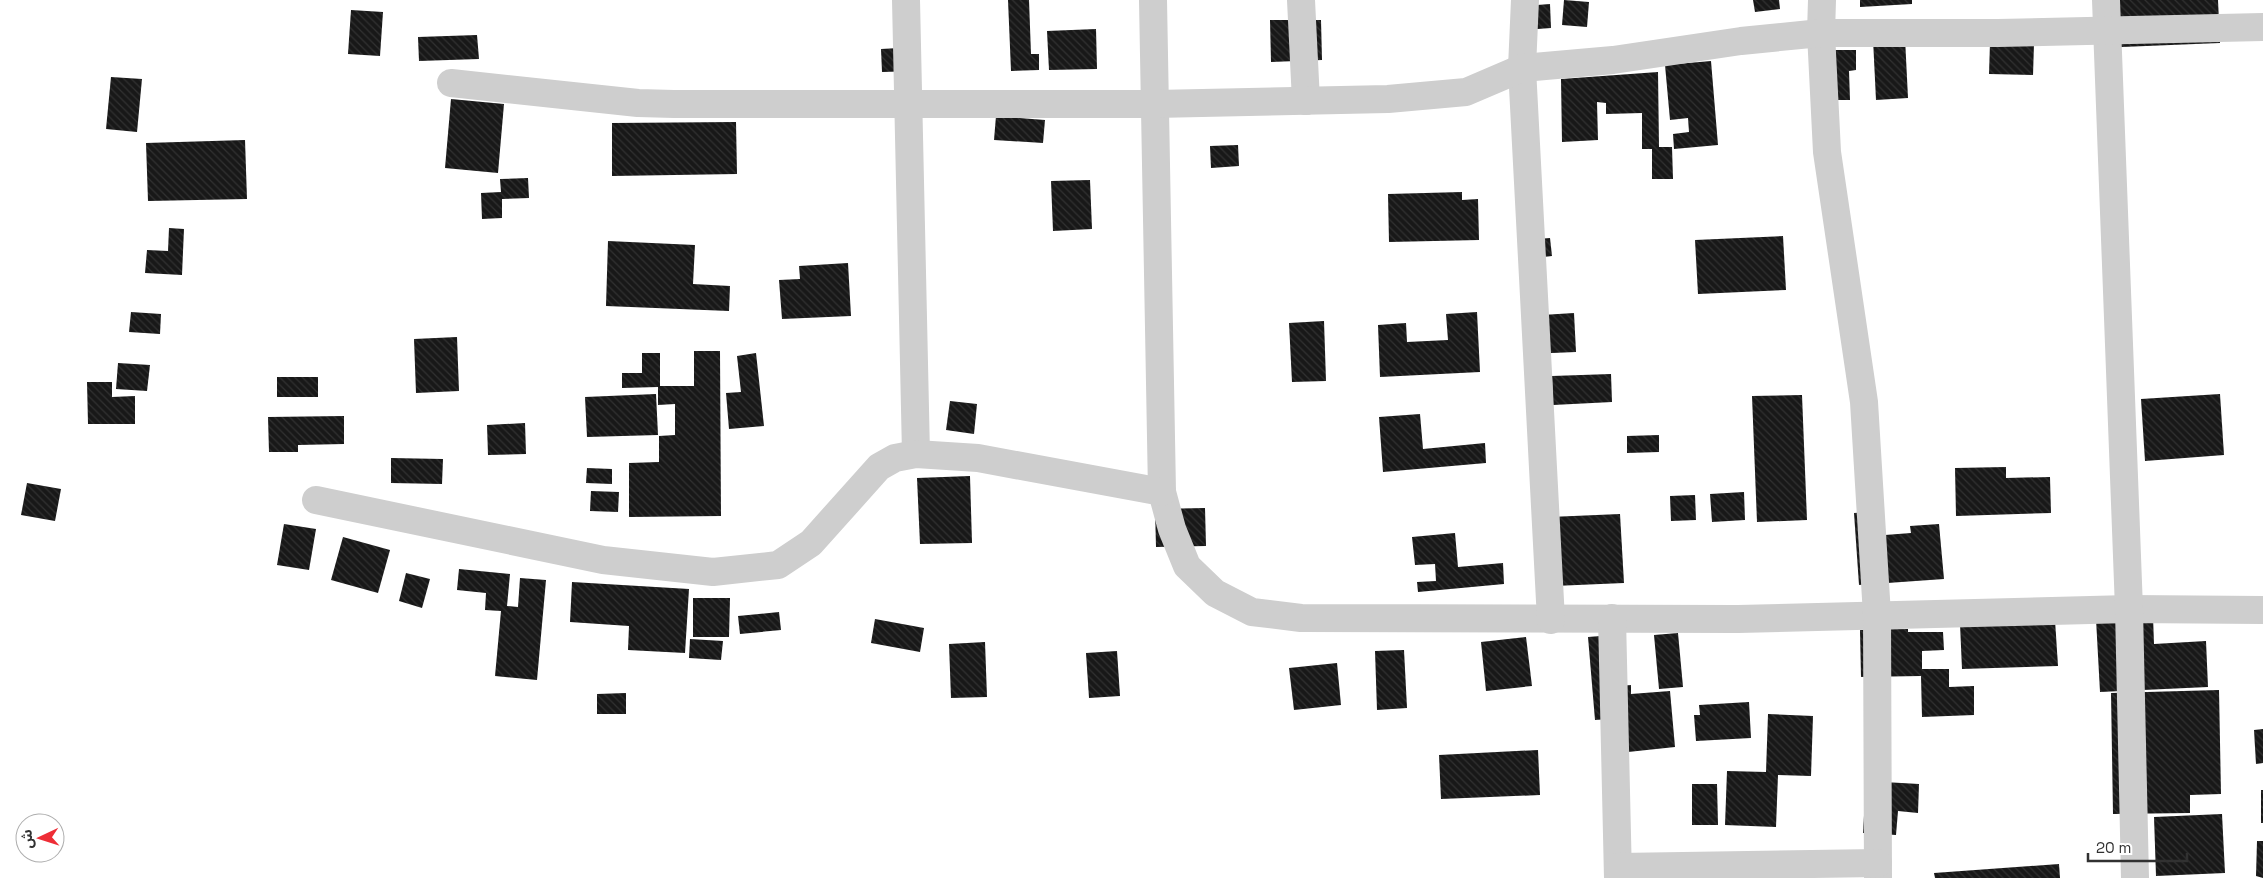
<svg xmlns="http://www.w3.org/2000/svg" width="2263" height="878" font-family="'Space Grotesk','Noto Sans Arabic',sans-serif">
<defs>
<pattern id="building-back-hatch" width="6" height="6" patternUnits="userSpaceOnUse" patternTransform="scale(1.25)"><rect width="6" height="6" fill="#181818"/><path d="M-1 5l2 2M0 0l6 6M5-1l2 2" fill="none" stroke="#313131"/></pattern>
</defs>
<rect width="100%" height="100%" fill="#fff"/>
<g fill="url(#building-back-hatch)">
<path d="M1008,0h21l2,54h8v16l-28,1z"/>
<path d="M1564,0l25,2 -2,25 -25,-2z"/>
<path d="M1753,0h26l1,9 -25,3z"/>
<path d="M1860,0h52v4l-52,3z"/>
<path d="M2095,0h123l2,43 -123,5z"/>
<path d="M1550,4l1,24 -27,2 -1,-24z"/>
<path d="M351,10l32,2 -3,44 -32,-2z"/>
<path d="M1270,20h51l1,40 -51,2z"/>
<path d="M1096,29l1,40 -48,1 -2,-39z"/>
<path d="M477,35l2,24 -60,2 -1,-24z"/>
<path d="M1905,38l3,60 -32,2 -3,-61z"/>
<path d="M1990,42l44,1 -1,32 -44,-1z"/>
<path d="M917,47l1,24 -36,1 -1,-23z"/>
<path d="M1831,50h25v20l-7,1 1,29h-18z"/>
<path d="M1711,61l7,84 -44,4 -1,-15 16,-2 -1,-14 -18,2 -5,-55z"/>
<path d="M1658,72l1,75h13l1,32h-21v-30h-10v-36l-36,1v-11l-9,-1 1,38 -36,2 -1,-63z"/>
<path d="M111,77l31,2 -5,53 -31,-3z"/>
<path d="M451,99l53,5 -6,69 -53,-5z"/>
<path d="M996,116l49,4 -2,23 -49,-3z"/>
<path d="M736,122l1,52 -125,2v-53z"/>
<path d="M245,140l2,59 -99,2 -2,-58z"/>
<path d="M1238,145l1,21 -28,2 -1,-22z"/>
<path d="M528,178l1,20 -27,1v19l-20,1 -1,-26 20,-1 -1,-13z"/>
<path d="M1090,180l2,49 -39,2 -2,-50z"/>
<path d="M1462,192v8l16,-1 1,41 -90,2 -1,-48z"/>
<path d="M169,228l15,1 -2,46 -37,-2 2,-23 21,1z"/>
<path d="M1783,236l3,54 -88,4 -3,-54z"/>
<path d="M1550,238l2,18 -25,3 -2,-19z"/>
<path d="M608,241l87,4 -2,39 37,2 -1,25 -123,-5z"/>
<path d="M848,263l3,53 -69,3 -3,-39 21,-1 -1,-13z"/>
<path d="M131,312l30,2 -1,20 -31,-2z"/>
<path d="M1477,312l3,60 -100,5 -2,-52 28,-2 1,19 41,-2 -2,-26z"/>
<path d="M1574,313l2,39 -48,2 -2,-38z"/>
<path d="M1324,321l2,60 -34,1 -3,-59z"/>
<path d="M457,337l2,54 -43,2 -2,-54z"/>
<path d="M694,351h26l1,165 -92,1v-54l30,-1v-26l16,-1v-31l-17,1v-18l-36,1v-15h20v-20h18v33h34z"/>
<path d="M756,353l8,73 -35,3 -3,-36 15,-1 -4,-36z"/>
<path d="M118,363l32,2 -3,26 -31,-2z"/>
<path d="M1611,374l1,28 -59,3 -1,-29z"/>
<rect x="277" y="377" width="41" height="20"/>
<path d="M87,382h25v15l23,-1v28h-47z"/>
<path d="M656,394l2,41 -71,2 -2,-40z"/>
<path d="M2220,394l4,61 -79,6 -4,-62z"/>
<path d="M1802,395l5,125 -50,2 -5,-126z"/>
<path d="M950,401l27,3 -3,30 -28,-4z"/>
<path d="M1420,414l3,35 62,-6 1,20 -103,9 -4,-55z"/>
<path d="M344,416v28l-46,1v7h-29l-1,-35z"/>
<path d="M525,423l1,31 -38,1 -1,-30z"/>
<path d="M1659,435v17l-32,1v-17z"/>
<path d="M391,458l52,1 -1,25 -51,-1z"/>
<path d="M2006,467v11l44,-1 1,36 -95,3 -1,-48z"/>
<path d="M587,468l25,1v15l-26,-1z"/>
<path d="M970,476l2,67 -52,1 -3,-66z"/>
<path d="M27,483l34,6 -6,32 -34,-6z"/>
<path d="M591,491l28,1 -1,20 -28,-1z"/>
<path d="M1744,492l1,28 -33,2 -2,-28z"/>
<path d="M1695,495l1,25 -25,1 -1,-25z"/>
<path d="M1205,508l1,38 -50,1 -1,-38z"/>
<path d="M1883,511l2,24 26,-2 -1,-7 29,-2 5,55 -85,6 -5,-72z"/>
<path d="M1620,514l4,69 -70,3 -4,-69z"/>
<path d="M284,524l32,5 -7,41 -32,-5z"/>
<path d="M1455,533l3,34 45,-4 1,21 -86,8 -1,-10 19,-1 -1,-17 -20,1 -3,-28z"/>
<path d="M343,537l47,13 -12,43 -47,-13z"/>
<path d="M459,569l51,5 -3,32 11,1 2,-29 26,2 -9,100 -42,-4 6,-65 -16,-1 1,-17 -29,-3z"/>
<path d="M406,573l24,6 -8,29 -23,-7z"/>
<path d="M572,582l117,7 -4,64 -57,-3 1,-24 -59,-4z"/>
<path d="M693,598h37l-1,39h-36z"/>
<path d="M779,612l2,18 -41,4 -2,-18z"/>
<path d="M2153,616l1,28 52,-3 2,46 -108,5 -4,-73z"/>
<path d="M875,619l49,9 -4,24 -49,-9z"/>
<path d="M2055,620l3,46 -96,3 -2,-45z"/>
<path d="M1908,629v3h35l1,18 -22,1v18h27v18l25,-1v29l-52,2 -1,-41 -60,1 -1,-47z"/>
<path d="M1678,633l5,54 -24,2 -5,-54z"/>
<path d="M1613,635l5,51 13,-1v9l39,-3 5,56 -47,5 -3,-34 -30,2 -7,-83z"/>
<path d="M1526,637l6,49 -46,5 -5,-49z"/>
<path d="M690,639l33,2 -2,19 -32,-2z"/>
<path d="M985,642l2,55 -36,1 -2,-54z"/>
<path d="M1404,650l3,58 -30,2 -2,-59z"/>
<path d="M1117,651l3,45 -31,2 -3,-45z"/>
<path d="M1337,663l4,42 -47,5 -5,-42z"/>
<path d="M2219,690l2,104 -31,1v18l-77,1 -2,-121z"/>
<path d="M626,693v21h-29v-20z"/>
<path d="M1749,702l2,36 -55,3 -2,-26h6l-1,-10z"/>
<path d="M1768,714l45,2 -2,60 -33,-1 -2,52 -51,-2 2,-54 39,1z"/>
<path d="M2263,729v34l-7,1 -2,-34z"/>
<path d="M1538,750l2,45 -99,4 -2,-44z"/>
<path d="M1866,781l53,3 -1,29 -20,-2 -2,24 -33,-2z"/>
<path d="M1692,784h25l1,41h-26z"/>
<rect x="2261" y="790" width="2" height="33"/>
<path d="M2222,814l3,59 -69,3 -2,-59z"/>
<path d="M2257,841h6v37l-7,-2z"/>
<path d="M2059,864l1,14h-125l-1,-5z"/>
</g>
<g fill="none" stroke-linecap="round" stroke-linejoin="round">
<g stroke="#cecece" stroke-width="28">
<path d="M906,0l10,454"/>
<path d="M1153,0l9,492 10,37 15,37 28,27 37,19 49,6 437,1 391,-10 134,1"/>
<path d="M1301,0l5,101"/>
<path d="M1525,0l-3,68 29,552"/>
<path d="M1822,0l-1,33 6,119 37,250 13,213 1,263"/>
<path d="M2106,0l23,609 6,269"/>
<path d="M451,83l187,20 36,1h481l233,-5 78,-7 56,-24 91,-8 128,-19 80,-8h177l265,-6"/>
<path d="M316,500l287,60 110,12 65,-7 33,-22 68,-76 16,-9 21,-4 62,4 184,34"/>
<path d="M1612,618l6,260"/>
<path d="M1618,867l260,-4"/>
</g>
</g>
<g transform="translate(40 838) rotate(266)"><circle r="24" fill="#ffffff" stroke="#adadad"/>
<path d="M0-4L9 19L0 12L-9 19Z" fill="#ee2d36"/>
<text y="-8" font-size="14" font-weight="bold" text-anchor="middle" fill="#313131">ش</text>
</g>
<path d="M2088 853v8h99v-8" fill="none" stroke="#313131" stroke-width="2.5"/>
<text x="2096" y="853" font-size="15" fill="#313131" stroke="#ffffff" stroke-width="4" paint-order="stroke">20 m</text>
</svg>
